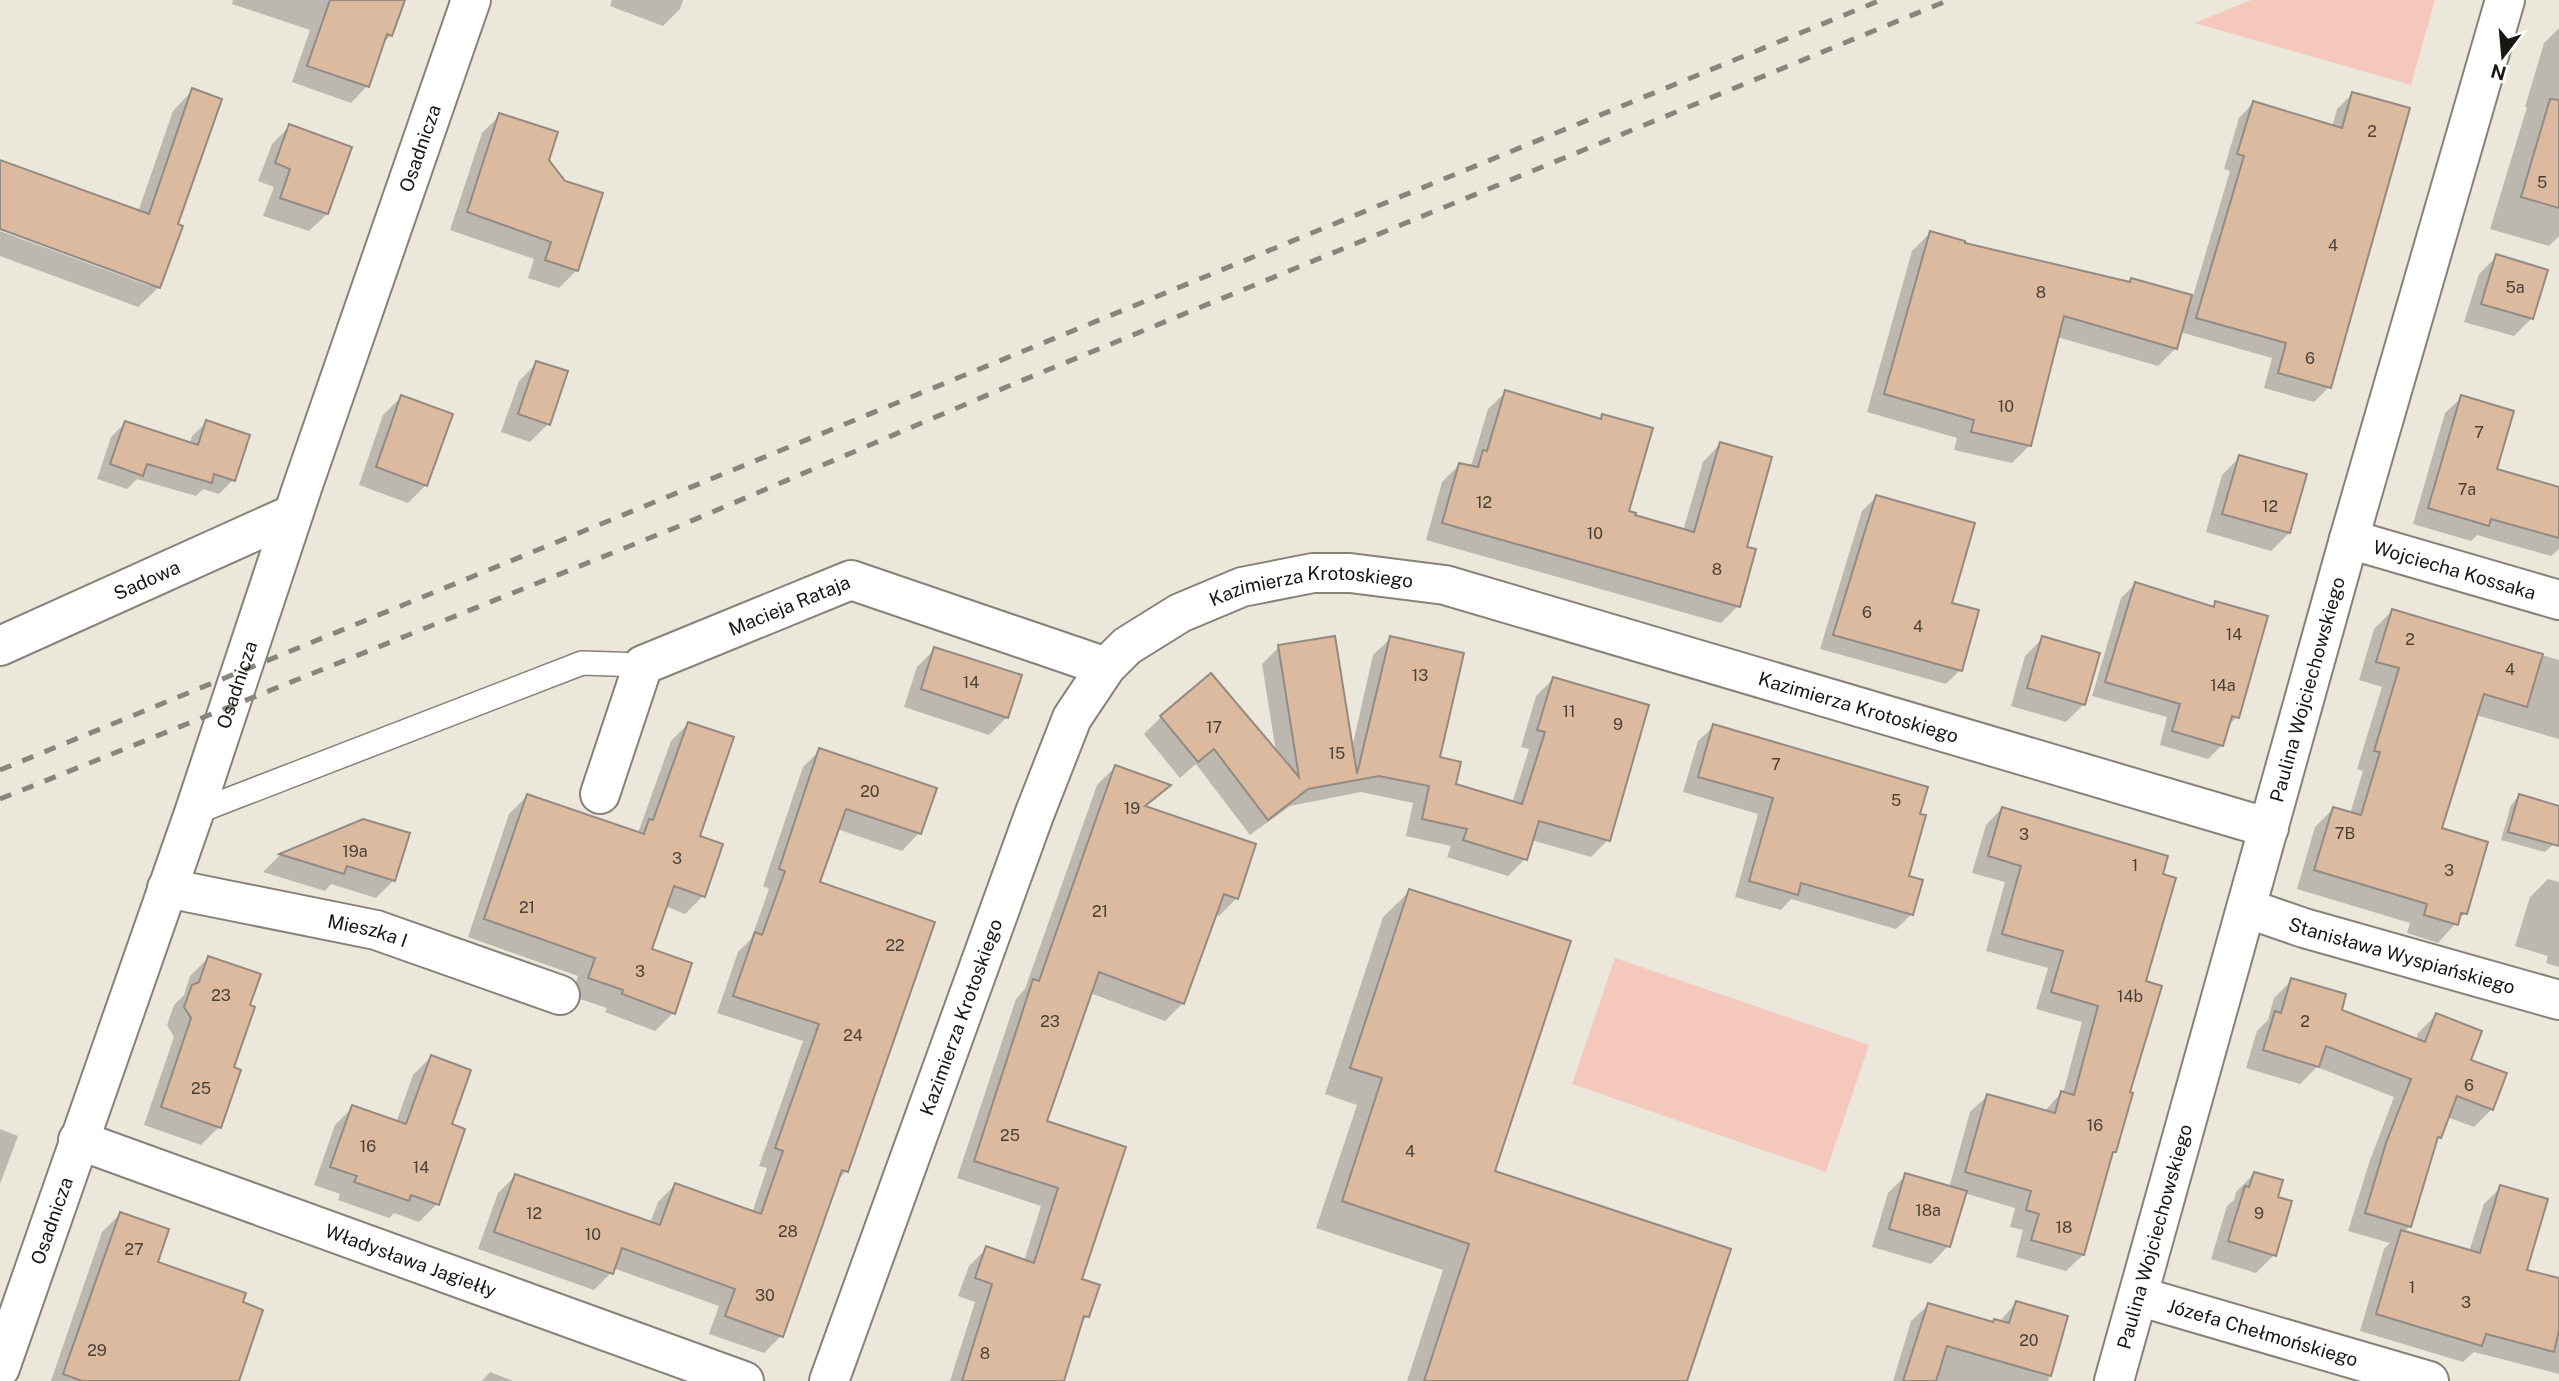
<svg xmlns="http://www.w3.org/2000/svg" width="2559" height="1381" font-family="'Public Sans',sans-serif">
<rect width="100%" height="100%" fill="#ebe7db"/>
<g fill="#f4c8bd">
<path d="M2251,0h184l-24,85 -216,-62z"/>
<path d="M1615,958l254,87 -43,127 -254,-88z"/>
</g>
<g fill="#0003">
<path d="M233,0h170l-12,35 -10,10 -14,41 -16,17 -59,-21 18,-52 -78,-26z"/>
<path d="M612,0h71l-3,9 -17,17 -53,-20z"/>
<path d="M2559,28v208l-10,10 -59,-17 37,-122h-2l19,-64z"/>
<path d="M193,90l-17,135 -17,62 -21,20 -138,-51v-25l150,55v-4l-150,-55v-57l138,42 35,-101z"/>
<path d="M2352,94l-23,293 -15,15 -50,-14 8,-30 -92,-26 -4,16 -18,18 -101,-29 -28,109 -17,17 -58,-13 3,-12 -90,-26 45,-161 18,-18 32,11 166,39 3,-3 62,16 37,-125 -6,-2 15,-51 15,-16 78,25 5,-18z"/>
<path d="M500,115l47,45 30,110 -18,18 -31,-10 6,-19 -84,-29 32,-97z"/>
<path d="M290,126l37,88 -18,17 -46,-15 11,-29 -16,-6 14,-37z"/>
<path d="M2497,256l35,62 -18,18 -50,-14 15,-48z"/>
<path d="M537,363l11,61 -18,18 -29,-10 18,-51z"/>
<path d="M1506,392l93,28 4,-4 24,96 6,5 50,14 20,-69 17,-18 25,104 -7,58 -17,17 -295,-83 16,-58 17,-17 9,2 4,-4 16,-54z"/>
<path d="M401,397l25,88 -18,18 -49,-18 24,-70z"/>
<path d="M2462,397l33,74 64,18v60l-8,7 -74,-21 -6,6 -58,-17 32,-111z"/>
<path d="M207,422l26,58 -14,14 -16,-5 -7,7 -59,-17 -10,10 -30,-10 14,-42 14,-14 65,21 2,-8z"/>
<path d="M2240,457l49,76 -18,18 -65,-19 16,-57z"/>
<path d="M1876,497l74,107 10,66 -14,14 -126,-35 42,-138z"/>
<path d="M2135,584l76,24 5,-5 21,114 -11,11 -4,17 -14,14 -48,-14 7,-28 -75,-21 29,-98z"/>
<path d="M2392,611l167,49v79l-83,-24 -36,114 25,84 -27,30 -31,-10 3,-10 -113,-34 18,-62 18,-18 17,5 13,-43 -6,-2 25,-82 -23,-7 15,-51z"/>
<path d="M1391,638l47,120 16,27 58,18 17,-54 -8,-2 15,-51 17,-17 55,161 -17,17 -60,-17 -6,19 -17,17 -61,-19 4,-11 -45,-10 7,-33 -52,-11 -71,14 -40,29 -54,-71 -16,14 -36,-44 17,-17 115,35 -14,-88 17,-17 73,101 21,-93z"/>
<path d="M2043,638l41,66 -18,18 -55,-16 14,-50z"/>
<path d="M935,649l72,68 -18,18 -85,-28 13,-40z"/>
<path d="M688,724l15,172 -18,18 -20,-8 -15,44 23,63 -18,18 -50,-19 2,-4 -36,-12 7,-20 -110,-39 41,-123 18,-18 111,37 33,-92z"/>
<path d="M1714,726l193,151 5,37 -16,15 -105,-30 -10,11 -46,-13 23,-83 -75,-22 15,-51z"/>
<path d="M820,750l114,39 -15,44 -17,18 -65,-22 -19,55 28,287 -9,10 -56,155 -17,17 -55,-19 10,-28 -106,-38 -2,5 -17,17 -116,-41 20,-56 17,-17 135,47 8,-21 17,-17 77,28 15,-45 -8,-2 44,-125 -86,-28 21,-61 13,-13 18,-50 -6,-3 40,-119z"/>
<path d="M1115,767l53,18 -24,23 93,90 -18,18 -5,-2 -31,89 -18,18 -75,-28 -45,129 42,194 -7,8 -18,57h-112l25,-79 -17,-6 11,-30 18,-18 37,13 17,-55 -84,-28 59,-179 9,-10 72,-204z"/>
<path d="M2519,796l40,12v17l-5,19 -9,8 -44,-12 10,-35z"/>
<path d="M2002,808l159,67 -33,218 -13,58 -4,5 -28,99 -17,16 -50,-14 7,-27 -13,-3 5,-19 -51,-15 -16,53 -17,18 -59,-17 16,-54 18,-18 43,13 21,-76 17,-16 57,16 17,-19 2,1 19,-72 -46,-13 12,-41 -62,-17 19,-69 -33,-9 14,-48z"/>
<path d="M363,821l31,59 -18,18 -45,-14 -6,7 -62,-19 17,-17z"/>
<path d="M2548,879l11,3v85l-13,-4 2,-7 -33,-10 15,-49z"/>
<path d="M1410,891l83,281 193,209h-279l36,-111 -127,-42 41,-123 -32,-11 58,-177z"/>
<path d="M208,958l24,110 -13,59 -18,18 -57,-20 30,-88 -7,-12 7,-20 10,-10 6,-19z"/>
<path d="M2292,980l48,31 76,29 2,-7 18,-18 33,46 23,48 -18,18 -27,-10 -8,20 -5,5 -24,84 -7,7 66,19 15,-48 17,-17 24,84 34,9v94l-85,-22 -11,10 -103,-31 24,-82 6,-6 -42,-12 21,-68 25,-66 -77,-30 -17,17 -54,-16 11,-37 11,-11 6,-22z"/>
<path d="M431,1057l19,68 -13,79 -18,18 -25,-9 -5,5 -51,-18 2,-6 -26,-9 21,-60 18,-18 43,16 17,-48z"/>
<path d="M0,1129l18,7 -18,48z"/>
<path d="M2254,1174l22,24 -2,57 -18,18 -45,-14 16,-53 7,-6 2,-8z"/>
<path d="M120,1214l36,49 69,118h-174l51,-149z"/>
<path d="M2016,1303l50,14 -18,64h-155l18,-60 17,-16 64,18 7,-1z"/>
<path d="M490,1372l23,9h-31z"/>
</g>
<g fill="#dbba9f" stroke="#948a82" stroke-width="2">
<path d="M330,0h75l-13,36 -5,-2 -18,53 -62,-21z"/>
<path d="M192,88l30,11 -44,125 5,2 -23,62 -160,-59v-69l149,54z"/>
<path d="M2352,92l58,16 -79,280 -53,-15 8,-30 -90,-25 48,-162 -7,-2 16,-53 89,27z"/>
<path d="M2550,99l9,1v108l-38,-11z"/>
<path d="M499,113l59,19 -9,28 16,21 38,12 -25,78 -33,-11 6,-18 -84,-30z"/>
<path d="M289,124l63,23 -24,67 -48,-16 10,-29 -15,-6z"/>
<path d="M1930,231l35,10v2l165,39 1,-4 61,17 -15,54 -113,-33 -33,130 -60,-14 3,-12 -90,-26z"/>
<path d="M2496,254l52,16 -15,49 -52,-15z"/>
<path d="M536,361l32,10 -18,54 -32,-11z"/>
<path d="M1505,390l96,29 1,-5 51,14 -24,83 7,2 -1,2 59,17 26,-90 52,15 -25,90 9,2 -16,58 -298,-84 17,-60 19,4 5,-17 4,1z"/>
<path d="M401,395l52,19 -26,72 -51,-19z"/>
<path d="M2461,395l53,16 -17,58 62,18v51l-68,-19 -2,7 -61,-18z"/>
<path d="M206,420l44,15 -15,46 -21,-7 -2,9 -65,-19 -4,12 -33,-12 15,-43 73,24z"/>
<path d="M2239,455l68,19 -17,59 -68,-19z"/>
<path d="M1876,495l99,28 -23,80 27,7 -17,61 -129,-36z"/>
<path d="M2135,582l79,25 1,-6 53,15 -29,102 -7,-2 -9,30 -51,-15 8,-27 -75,-22z"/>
<path d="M2392,609l151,45 -16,53 -43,-13 -42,134 46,14 -21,72 -6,-1 -3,12 -34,-10 3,-11 -113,-34 19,-63 28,8 19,-63 -6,-1 25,-83 -23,-6z"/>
<path d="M1335,636l22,138 33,-138 74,17 -24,104 21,5 -5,22 66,20 23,-72 -8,-2 16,-53 96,28 -39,136 -71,-20 -12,39 -64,-20 4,-11 -45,-10 7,-33 -50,-10 -71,13 -40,31 -54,-71 -16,13 -38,-46 51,-43 88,104 -21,-132z"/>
<path d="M2042,636l58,17 -15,52 -58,-17z"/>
<path d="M934,647l88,28 -14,43 -87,-29z"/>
<path d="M688,722l46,15 -34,99 23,8 -18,53 -31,-11 -22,63 40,14 -17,51 -53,-20 1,-4 -35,-12 7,-20 -111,-39 43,-125 117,40 5,-15 4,1z"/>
<path d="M1713,724l215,63 -8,27 6,1 -17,61 14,4 -10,35 -112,-32 -3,12 -49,-14 24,-83 -75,-21z"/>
<path d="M819,748l118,40 -16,46 -75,-25 -26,73 115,40 -87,250 -6,-2 -59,167 -58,-21 10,-27 -113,-41 -9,26 -119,-42 21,-58 145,51 15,-42 86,31 22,-63 -8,-3 44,-124 -86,-28 22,-64 7,3 23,-64 -6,-2z"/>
<path d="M1115,765l56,20 -26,21 111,38 -18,55 -14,-5 -40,110 -85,-32 -52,149 79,26 -44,132 18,6 -11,32 -5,-1 -20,65h-102l30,-97 -17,-6 11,-32 48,17 24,-75 -84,-27 59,-182 6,2z"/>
<path d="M2519,794l40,12v40l-51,-14z"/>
<path d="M2002,807l166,49 -5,18 13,4 -30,103 16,5 -32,106 3,1 -17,59h-3l-29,103 -53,-15 8,-26 -13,-4 5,-19 -66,-19 22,-78 68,19 6,-22 13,4 24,-89 -47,-14 12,-41 -61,-17 19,-68 -33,-10z"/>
<path d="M363,819l47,14 -15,48 -48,-15 -3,8 -65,-20z"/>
<path d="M1409,889l162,52 -76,230 236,78 -44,132h-263l45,-137 -127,-43 40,-123 -32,-10z"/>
<path d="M208,956l53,18 -11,31 5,2 -21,60 7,3 -20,58 -60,-21 30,-89 -7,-11 8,-22 7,-3z"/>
<path d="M2291,978l55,16 -4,16 83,32 11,-29 46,18 -11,29 36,13 -14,37 -36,-14 -16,42 -3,-1 -27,90 -46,-14 21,-70 25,-64 -85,-33 -7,21 -56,-17 12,-39 6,2z"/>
<path d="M431,1055l40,15 -19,54 13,5 -26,76 -28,-10 -2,6 -55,-19 3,-6 -27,-9 22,-62 54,19z"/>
<path d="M2254,1172l29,8 -5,17 14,4 -16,55 -48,-15 17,-55 4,1z"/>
<path d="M1905,1173l62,18 -17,56 -61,-18z"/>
<path d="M2500,1185l48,14 -21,71 32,8v52l-5,22 -68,-18 -4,12 -106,-32 25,-84 79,23z"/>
<path d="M120,1212l49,17 -11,33 88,31 -3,9 20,8 -24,71h-157l-19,-7z"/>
<path d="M2016,1301l52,15 -17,60 -104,-30 -11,35h-33l25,-78 65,19 1,-3 15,4z"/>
</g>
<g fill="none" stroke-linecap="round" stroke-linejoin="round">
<defs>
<path id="service" d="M194,813l388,-150 61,2"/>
<g id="minor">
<path id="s1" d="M2349,539l210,61"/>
<path id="s2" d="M0,646l293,-132"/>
<path id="s3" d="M600,794l43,-129 208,-85 255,87"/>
<path id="s4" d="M167,888l209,42 184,65"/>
<path id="s5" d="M2246,908l58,20 255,72"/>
<path id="s6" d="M78,1140l666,241"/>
<path id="s7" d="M2138,1296l291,85"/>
<path id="s8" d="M829,1381l205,-566 38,-97 34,-51 21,-21 53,-33 62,-26 71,-14h37l95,12 824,243"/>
<path id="s9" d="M2114,1381l235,-842 156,-539"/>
</g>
<g id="tertiary">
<path id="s10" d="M0,1368l194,-555 108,-325 169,-488"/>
</g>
</defs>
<use href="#service" stroke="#868277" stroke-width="26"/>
<use href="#minor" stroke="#868277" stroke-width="42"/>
<use href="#tertiary" stroke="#868277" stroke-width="42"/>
<use href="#service" stroke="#fff" stroke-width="23"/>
<use href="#minor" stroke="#fff" stroke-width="38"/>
<use href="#tertiary" stroke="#fff" stroke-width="38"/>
<g stroke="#88857d" stroke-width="5" stroke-dasharray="12 12" stroke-linecap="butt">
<path d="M0,770l1881,-770"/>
<path d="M0,799l677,-272 334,-142 938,-385"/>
</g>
</g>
<g text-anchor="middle" stroke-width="5" stroke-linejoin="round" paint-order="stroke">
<g font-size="16" fill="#494036">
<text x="2372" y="137">2</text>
<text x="2542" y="188">5</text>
<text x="2333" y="251">4</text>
<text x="2515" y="293">5a</text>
<text x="2041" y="298">8</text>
<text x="2310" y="364">6</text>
<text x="2006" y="412">10</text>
<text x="2479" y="438">7</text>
<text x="2467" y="495">7a</text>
<text x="1484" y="508">12</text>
<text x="2270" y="512">12</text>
<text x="1595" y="539">10</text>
<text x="1717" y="575">8</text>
<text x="1867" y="618">6</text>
<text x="1918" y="632">4</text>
<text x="2234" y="640">14</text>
<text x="2410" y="645">2</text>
<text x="2510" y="675">4</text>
<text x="1420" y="681">13</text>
<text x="971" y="688">14</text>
<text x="2223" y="691">14a</text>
<text x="1569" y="717">11</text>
<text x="1618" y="730">9</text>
<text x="1214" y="733">17</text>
<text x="1337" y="759">15</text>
<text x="1776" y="770">7</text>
<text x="870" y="797">20</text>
<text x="1896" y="806">5</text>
<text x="1132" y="814">19</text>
<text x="2345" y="839">7B</text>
<text x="2024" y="840">3</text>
<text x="355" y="857">19a</text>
<text x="677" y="864">3</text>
<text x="2135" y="871">1</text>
<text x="2449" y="876">3</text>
<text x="527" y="913">21</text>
<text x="1100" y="917">21</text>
<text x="895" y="951">22</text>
<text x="640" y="977">3</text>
<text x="221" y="1001">23</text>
<text x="2130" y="1002">14b</text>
<text x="1050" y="1027">23</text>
<text x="2305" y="1027">2</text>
<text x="853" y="1041">24</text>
<text x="2469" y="1091">6</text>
<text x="201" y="1094">25</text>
<text x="2095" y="1131">16</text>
<text x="1010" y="1141">25</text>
<text x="368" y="1152">16</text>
<text x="1410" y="1157">4</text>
<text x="421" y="1173">14</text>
<text x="1928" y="1216">18a</text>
<text x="534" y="1219">12</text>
<text x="2259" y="1219">9</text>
<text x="2064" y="1233">18</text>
<text x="788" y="1237">28</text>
<text x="593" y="1240">10</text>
<text x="134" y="1255">27</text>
<text x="2412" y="1293">1</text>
<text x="765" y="1301">30</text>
<text x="2466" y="1308">3</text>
<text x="2029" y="1346">20</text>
<text x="97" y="1356">29</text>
<text x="985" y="1359">8</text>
</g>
<g font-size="19" fill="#181713" stroke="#fff">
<text dy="7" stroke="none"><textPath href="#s10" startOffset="1290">Osadnicza</textPath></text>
<text dy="7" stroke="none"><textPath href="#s1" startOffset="110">Wojciecha Kossaka</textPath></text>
<text dy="7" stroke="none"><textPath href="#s2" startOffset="161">Sadowa</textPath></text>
<text dy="7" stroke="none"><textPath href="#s8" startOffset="996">Kazimierza Krotoskiego</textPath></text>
<text dy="7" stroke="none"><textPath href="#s3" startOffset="294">Macieja Rataja</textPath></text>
<text dy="7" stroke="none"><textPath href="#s10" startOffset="723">Osadnicza</textPath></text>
<text dy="7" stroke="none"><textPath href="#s9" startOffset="718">Paulina Wojciechowskiego</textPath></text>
<text dy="7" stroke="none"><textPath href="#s8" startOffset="1563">Kazimierza Krotoskiego</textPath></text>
<text dy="7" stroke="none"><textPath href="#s4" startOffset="205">Mieszka I</textPath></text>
<text dy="7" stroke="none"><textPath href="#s5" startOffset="163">Stanisława Wyspiańskiego</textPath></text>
<text dy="7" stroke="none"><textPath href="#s8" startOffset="387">Kazimierza Krotoskiego</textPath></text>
<text dy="7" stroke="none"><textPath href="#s10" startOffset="156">Osadnicza</textPath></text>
<text dy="7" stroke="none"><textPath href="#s9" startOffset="150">Paulina Wojciechowskiego</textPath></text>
<text dy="7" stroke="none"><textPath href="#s6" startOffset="354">Władysława Jagiełły</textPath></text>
<text dy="7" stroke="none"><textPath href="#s7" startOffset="130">Józefa Chełmońskiego</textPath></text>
</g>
</g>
<g transform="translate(2503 56) rotate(196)" stroke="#ffffff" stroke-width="5" paint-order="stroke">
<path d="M0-5L12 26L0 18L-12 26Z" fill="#181713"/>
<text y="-10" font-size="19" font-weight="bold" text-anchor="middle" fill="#181713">N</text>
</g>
</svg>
